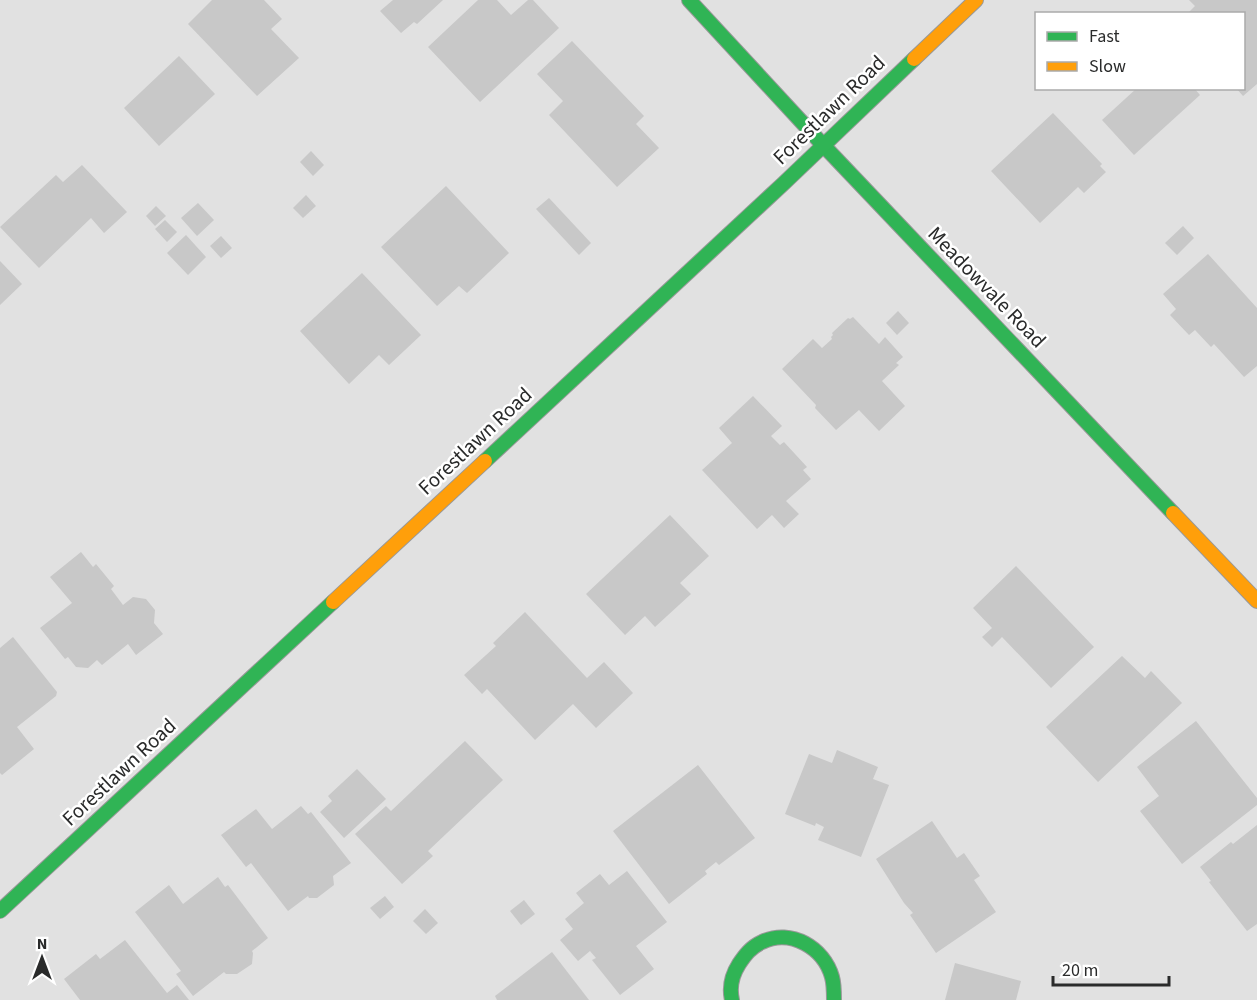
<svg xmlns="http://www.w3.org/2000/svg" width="1257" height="1000" font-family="'Source Sans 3',sans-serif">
<rect width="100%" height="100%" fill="#e1e1e1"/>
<g fill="#c8c8c8">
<path d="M212,0h52l18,19 -11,10 28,29 -42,38 -69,-72z"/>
<path d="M393,0h50l-26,24 -3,-2 -13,11 -21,-22z"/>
<path d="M478,0h19l14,15 17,-15h5l26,28 -79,74 -52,-55z"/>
<path d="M1189,0h68v84l-14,12 -7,-8h8v-74h-57l8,-8z"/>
<path d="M572,41l72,75 -8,8 23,24 -42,39 -68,-72 14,-14 -26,-27z"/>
<path d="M179,56l36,38 -56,52 -35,-38z"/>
<path d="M1137,88h57l6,7 -66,60 -32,-35z"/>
<path d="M1053,113l49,51 -2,2 6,6 -22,21 -6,-6 -38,36 -49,-52z"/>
<path d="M311,151l13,14 -11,11 -13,-14z"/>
<path d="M82,165l45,47 -23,21 -13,-15 -52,50 -39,-41 56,-52 7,7z"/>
<path d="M446,186l63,67 -42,40 -8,-7 -22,20 -56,-59z"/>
<path d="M306,195l10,11 -13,12 -10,-10z"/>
<path d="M549,198l42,45 -12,12 -43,-46z"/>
<path d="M198,203l16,17 -17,16 -16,-18z"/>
<path d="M156,206l10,10 -11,10 -9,-10z"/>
<path d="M165,220l12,12 -10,10 -12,-13z"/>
<path d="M1183,226l11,12 -17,17 -12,-12z"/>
<path d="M186,235l20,22 -18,18 -21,-22z"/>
<path d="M221,236l11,12 -11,10 -11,-12z"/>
<path d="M1208,254l49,54v58l-13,11 -30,-33 -3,3 -16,-17 -6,5 -19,-20 6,-6 -13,-15z"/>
<path d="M0,261l22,23 -22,21z"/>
<path d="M362,273l59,62 -32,30 -10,-10 -30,29 -49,-53z"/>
<path d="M898,311l11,12 -12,12 -11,-12z"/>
<path d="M853,317l26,27 6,-7 18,20 -7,6 3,2 -17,16 23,25 -26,25 -20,-21 -23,20 -21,-22 1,-3 -34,-36 31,-30 9,9 10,-9 -1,-2 2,-2 -1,-2 16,-15 2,1z"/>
<path d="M753,396l29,30 -11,10 9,9 4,-3 23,25 -4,3 8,9 -25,22 13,13 -15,14 -12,-13 -15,14 -55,-59 30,-27 -13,-15z"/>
<path d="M670,515l39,41 -29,27 11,11 -36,33 -10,-11 -20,19 -39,-41z"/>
<path d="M81,552l12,15 3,-3 18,22 -3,3 12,16 10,-8 13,2 9,11 -1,13 9,11 -27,21 -8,-11 -26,21 -5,-5 -9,8 -12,-1 -8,-10 -3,2 -25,-31 32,-25 -22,-26z"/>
<path d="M1016,566l78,81 -43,41 -49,-51 -10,10 -10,-10 10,-9 -19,-20z"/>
<path d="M525,612l62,66 17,-16 29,31 -37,35 -23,-24 -38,36 -48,-51 -5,5 -18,-19 32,-29 -3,-3z"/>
<path d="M13,637l44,55 -1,4 -39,31 17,22 -32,26 -2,-2v-125z"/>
<path d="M1122,656l23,22 6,-7 31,32 -84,79 -52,-55z"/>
<path d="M1196,721l61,77v7l-75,59 -42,-53 19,-15 -22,-29z"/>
<path d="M465,741l38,39 -75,71 5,5 -31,28 -47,-50 31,-28 5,5z"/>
<path d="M837,750l41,17 -5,12 16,6 -28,72 -43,-17 6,-13 -8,-4 -1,3 -30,-12 24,-60 23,9z"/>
<path d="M698,765l57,73 -36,27 -3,-3 -11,9 2,3 -38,30 -56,-73z"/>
<path d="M357,769l29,30 -42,39 -24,-26 12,-11 -4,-5z"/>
<path d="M301,806l7,8 3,-2 40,51 -18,13 1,9 -17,13h-8l-1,-2 -20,15 -37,-48 -5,4 -25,-32 35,-26 16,20z"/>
<path d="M932,821l25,37 7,-5 16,23 -6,4 22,32 -60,41 -26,-38 3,-2 -9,-10 -28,-44z"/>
<path d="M1257,825v99l-10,7 -38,-49 2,-1 -11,-14 31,-25 2,2z"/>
<path d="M627,871l40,51 -31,24 18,23 -34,26 -28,-35 4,-2 -6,-7 -12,10 -18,-21 13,-11 -8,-10 19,-16 -8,-10 24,-19 9,11z"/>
<path d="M218,877l7,10 3,-2 40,53 -16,13 1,2 -1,11 -15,10h-11l-2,-2 -31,24 -17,-22 5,-3 -46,-59 34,-27 14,19z"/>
<path d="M385,896l9,11 -14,12 -10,-11z"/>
<path d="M524,900l11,14 -14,11 -11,-14z"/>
<path d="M425,909l13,14 -12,11 -13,-13z"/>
<path d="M125,940l42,53 10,-8 12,15h-109l-16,-21 32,-25 4,5z"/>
<path d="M552,952l37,48h-92l-2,-4z"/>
<path d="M955,963l66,18 -5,19h-71z"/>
</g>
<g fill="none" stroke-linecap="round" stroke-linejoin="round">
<defs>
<g id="fast">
<path d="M689,0l134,145 350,368"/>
<path d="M485,461l298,-277 131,-125"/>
<path d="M0,911l333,-309"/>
<path d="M732,1000c-3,-13 0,-25 7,-36 6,-9 12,-17 23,-22 29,-14 62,6 70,35 2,7 2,16 2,23"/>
</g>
<g id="slow">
<path d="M914,59l62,-59"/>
<path d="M1173,513l84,88"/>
<path d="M333,602l152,-141"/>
</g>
</defs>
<use href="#fast" stroke="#989898" stroke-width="16"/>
<use href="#slow" stroke="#989898" stroke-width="16"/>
<use href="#fast" stroke="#30b455" stroke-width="14"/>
<use href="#slow" stroke="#ff9f0a" stroke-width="14"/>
</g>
<g text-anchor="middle" stroke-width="5" stroke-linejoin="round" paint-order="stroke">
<g font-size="21" fill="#2a2b2b" stroke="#fff">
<text transform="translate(829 110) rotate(-44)" y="7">Forestlawn Road</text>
<text transform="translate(987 287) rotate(46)" y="7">Meadowvale Road</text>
<text transform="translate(475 441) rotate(-43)" y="7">Forestlawn Road</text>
<text transform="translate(119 772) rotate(-43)" y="7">Forestlawn Road</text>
</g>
</g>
<rect x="1035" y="12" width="210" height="78" fill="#ffffff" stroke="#aaaaaa" stroke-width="1.5"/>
<rect x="1047" y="32" width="30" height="9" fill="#30b455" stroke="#aaaaaa" stroke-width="1.5"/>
<text x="1089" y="42" font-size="18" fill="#2a2b2b">Fast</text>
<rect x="1047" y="62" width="30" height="9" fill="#ff9f0a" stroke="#aaaaaa" stroke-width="1.5"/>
<text x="1089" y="72" font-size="18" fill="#2a2b2b">Slow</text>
<g transform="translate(42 958)" stroke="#ffffff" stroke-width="4.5" paint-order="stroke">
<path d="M0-4.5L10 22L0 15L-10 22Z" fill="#2a2b2b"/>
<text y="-9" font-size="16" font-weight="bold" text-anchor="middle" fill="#2a2b2b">N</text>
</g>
<path d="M1053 976v9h116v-9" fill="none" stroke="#2a2b2b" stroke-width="3"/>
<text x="1062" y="976" font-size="18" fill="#2a2b2b" stroke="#ffffff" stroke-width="4.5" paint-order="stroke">20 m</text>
</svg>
